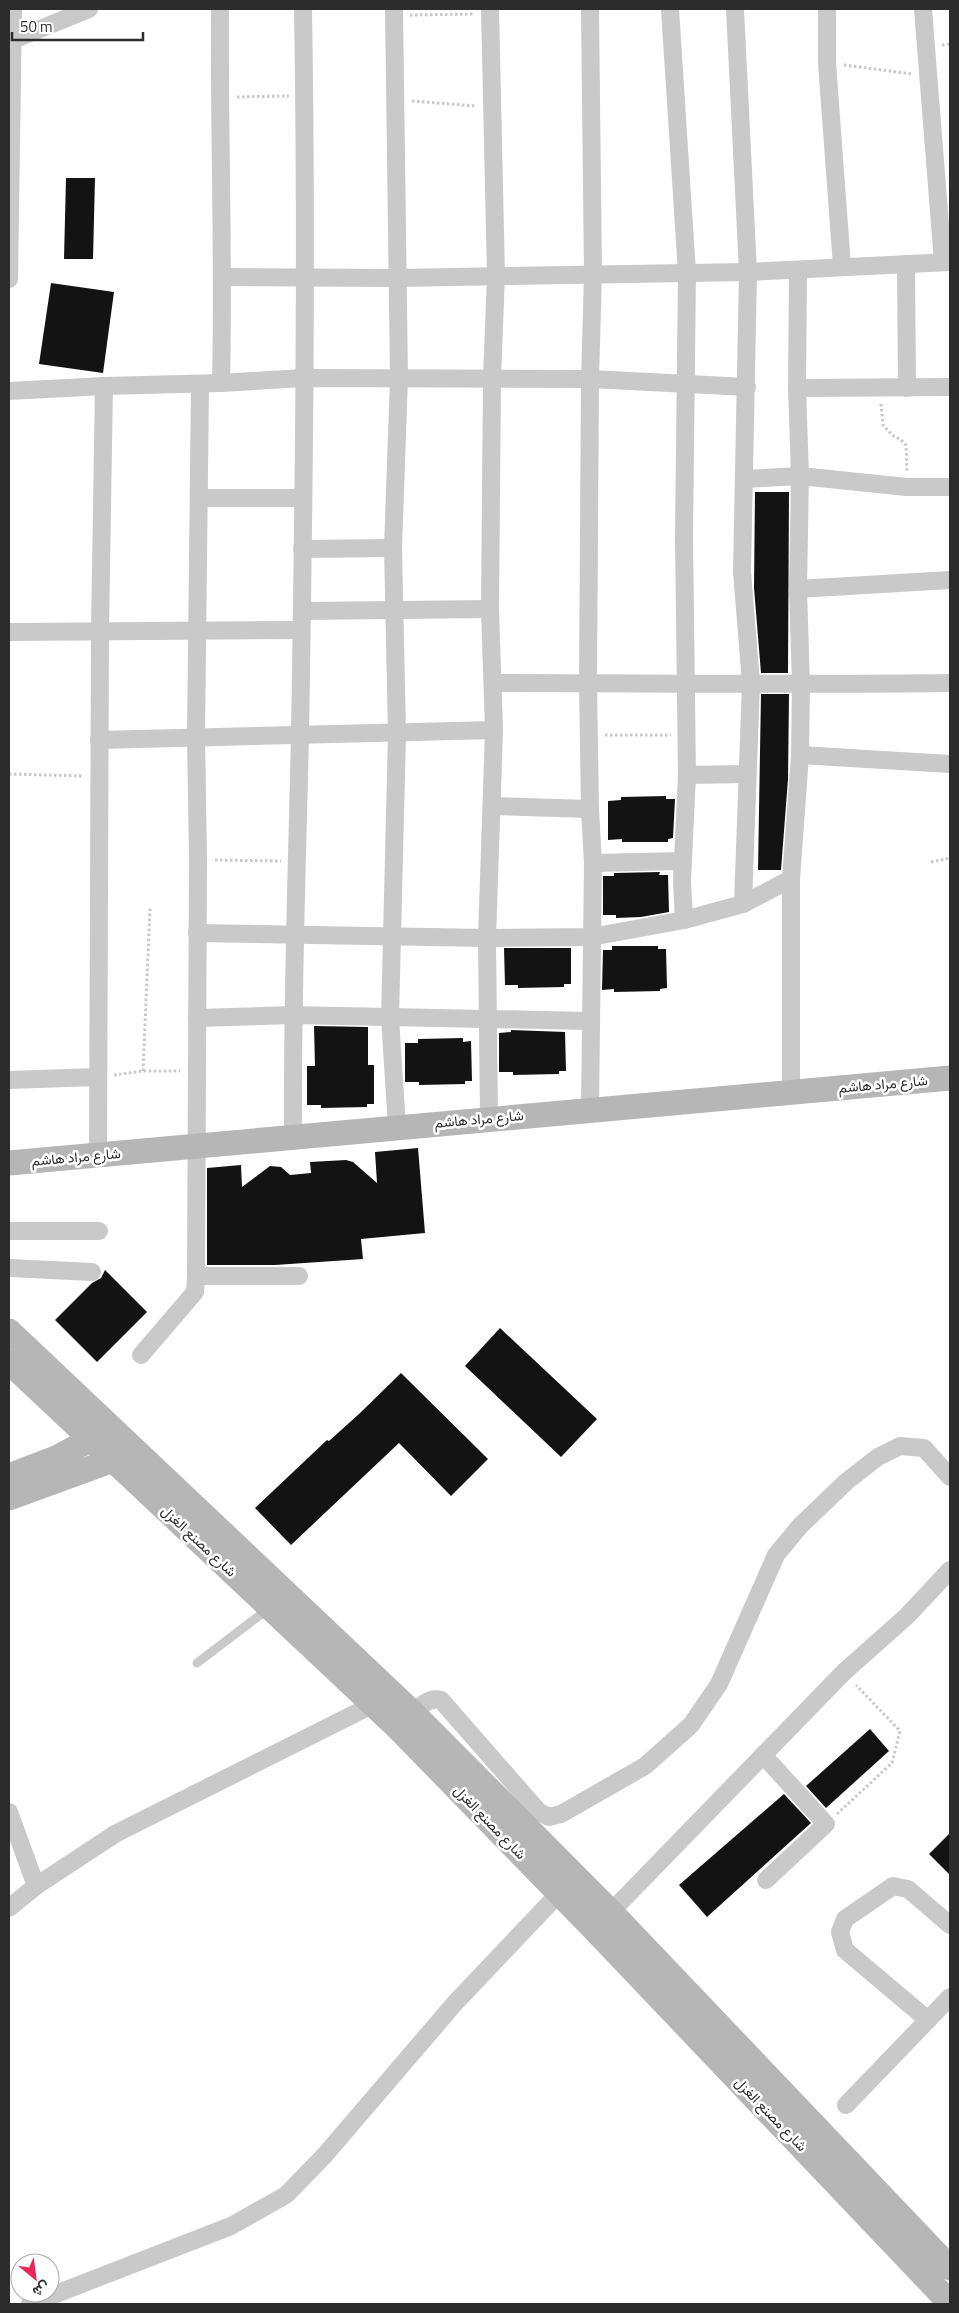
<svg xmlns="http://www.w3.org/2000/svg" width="959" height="2313" font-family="'Titillium Web',Vazirmatn,sans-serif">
<rect width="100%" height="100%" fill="#fff"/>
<g fill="#131313">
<path d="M66,178h29l-2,81h-29z"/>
<path d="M51,283l63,9 -11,81 -64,-9z"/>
<path d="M755,492h34l-1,181h-27l-7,-85z"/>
<path d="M761,694h28l-1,85 -7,91h-23z"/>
<path d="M666,796v3h9l-2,39 -5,1v3h-46v-3l-14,1v-39l13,-1v-3z"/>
<path d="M660,872l-1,3h9l1,37 -28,5 -25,1v-3h-13v-39h11v-3z"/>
<path d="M612,946h46v3h8l1,39 -7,1v2l-46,1v-3l-12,1 1,-40h9z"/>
<path d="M504,948h67v36h-7v3l-46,1v-3h-13z"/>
<path d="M314,1026l54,1v38h6v39h-7v3l-46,1v-3h-14v-39h8z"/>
<path d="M511,1030l54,2 1,39h-7v3l-46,1v-3h-14v-39l12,-1z"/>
<path d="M463,1038v4l8,-1 1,40h-7v3l-46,1v-3h-14v-39h13v-4z"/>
<path d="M418,1148l7,85 -64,6 2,20 -88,6h-68v-97l34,-3 1,22 28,-21 11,1 9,8 21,-2 -1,-11 36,-2 7,2 24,21 -2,-31z"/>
<path d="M105,1270l42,42 -50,50 -42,-42 37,-37 9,-5z"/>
<path d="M500,1328l97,91 -36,38 -96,-91z"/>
<path d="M401,1373l87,86 -37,37 -52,-53 -108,102 -36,-37 72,-68 2,1 30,-27z"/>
<path d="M870,1729l19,22 -63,57 -20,-22z"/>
<path d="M784,1794l27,29 -104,94 -28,-32z"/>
<path d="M950,1833v42l-21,-21z"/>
</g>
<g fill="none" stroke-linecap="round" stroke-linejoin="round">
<g stroke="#c9c9c9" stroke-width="3" stroke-dasharray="2.5 2.5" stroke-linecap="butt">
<path d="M410,15l64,-1"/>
<path d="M942,45l8,-1"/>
<path d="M844,65l68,9"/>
<path d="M237,97l52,-1"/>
<path d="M412,101l64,5"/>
<path d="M881,404l2,21 9,10 9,5 5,5 1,26"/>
<path d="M605,735h66"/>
<path d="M9,774l74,2"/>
<path d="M215,860l66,1"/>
<path d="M931,862l19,-4"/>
<path d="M143,1071l7,-163"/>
<path d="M114,1075l29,-4h37"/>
<path d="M837,1814l55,-51 8,-32 -44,-46"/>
</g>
<path stroke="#c9c9c9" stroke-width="9" d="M197,1663l71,-54"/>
<g stroke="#c9c9c9" stroke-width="18">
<path d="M220,9c-1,125 4,249 1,374"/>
<path d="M394,9l5,369 -6,170 4,186 -7,284 7,109"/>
<path d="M590,9l3,265 -3,105 -2,304 2,126 3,54 -3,246"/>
<path d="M670,9l17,264 -3,264 3,238 -5,106 2,39"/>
<path d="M827,9v54l15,203"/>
<path d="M923,9l20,253"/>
<path d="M13,40l76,-31"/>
<path d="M906,264l1,124"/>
<path d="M224,277l174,1 350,-6 202,-10"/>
<path d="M9,279l4,-270"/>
<path d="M797,388l153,-1"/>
<path d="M9,391l95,-5 117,-3 82,-5 287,1 157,8"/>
<path d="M745,479l55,-3 107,11h43"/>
<path d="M200,498h102"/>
<path d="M302,549l91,-1"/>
<path d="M798,589l152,-9"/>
<path d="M302,611l188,-2"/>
<path d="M9,632l291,-2"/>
<path d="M494,683c152,0 304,2 456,0"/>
<path d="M99,740l395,-10"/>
<path d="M800,755l150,9"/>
<path d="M687,775l60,-1"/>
<path d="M492,806l98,3"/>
<path d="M593,863l89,-2"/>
<path d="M743,904l48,-25"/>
<path d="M197,933l290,5 104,-1 93,-17 59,-16 8,-221 -9,-111 6,-300 -13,-263"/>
<path d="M197,1018l95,-3 298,6"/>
<path d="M9,1080l89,-3"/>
<path d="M791,1091v-212l9,-124 1,-70 -3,-96 2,-113 -3,-88 1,-118"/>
<path d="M489,1118l-2,-180 7,-208 -4,-121 2,-231 4,-103 -6,-266"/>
<path d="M293,1137c-1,-135 4,-268 7,-403 4,-241 7,-484 3,-725"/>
<path d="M98,1154l2,-524 4,-244"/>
<path d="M9,1231h90"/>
<path d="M9,1268l83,4"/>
<path d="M196,1276h103"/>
<path d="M141,1355l54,-63 1,-16 2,-417 -2,-123 4,-352"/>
<path d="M407,1721c9,-10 19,-25 34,-21l98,112 10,5 12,-3 84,-48 46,-41 28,-41 57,-129 24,-29 47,-45 31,-24 22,-11 24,2 26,29"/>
<path d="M763,1755l63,69 -60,56"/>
<path d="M9,1812l27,74"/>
<path d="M9,1908l27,-22 79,-52 267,-134"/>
<path d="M604,1919l240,-247 63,-56 43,-46"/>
<path d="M928,2020l-83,-70 -5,-18 5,-13 48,-33 15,3 42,36"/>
<path d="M846,2105l104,-108"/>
<path d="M30,2304l201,-78 55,-31 38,-39 131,-153 111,-117"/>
</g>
<g stroke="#b6b6b6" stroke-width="25">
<path d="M9,1163l941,-85"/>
<path d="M9,1331l405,383 197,198 339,356"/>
<path d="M9,1362l390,367 195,200 356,374"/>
<path d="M9,1476l47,-18 47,-25"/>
<path d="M9,1498l115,-42"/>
</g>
</g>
<g text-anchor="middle" stroke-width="5" stroke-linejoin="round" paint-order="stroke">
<g font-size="14" fill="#2c2c2c" stroke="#fff">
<text transform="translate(883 1084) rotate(-5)" y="5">شارع مراد هاشم</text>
<text transform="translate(479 1119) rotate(-5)" y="5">شارع مراد هاشم</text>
<text transform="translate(76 1157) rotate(-5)" y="5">شارع مراد هاشم</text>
<text transform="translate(199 1541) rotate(43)" y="5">شارع مصنع الغزل</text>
<text transform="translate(490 1822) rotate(46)" y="5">شارع مصنع الغزل</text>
<text transform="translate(771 2114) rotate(46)" y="5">شارع مصنع الغزل</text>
</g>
</g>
<rect width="959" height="2313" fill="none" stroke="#2c2c2c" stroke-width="20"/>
<g transform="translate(35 2278) rotate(151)"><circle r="24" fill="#ffffff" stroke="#ababab"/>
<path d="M0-4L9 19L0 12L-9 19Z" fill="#eb2757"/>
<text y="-8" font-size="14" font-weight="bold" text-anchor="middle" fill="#2c2c2c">ش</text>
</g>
<path d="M12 32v8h131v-8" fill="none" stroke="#2c2c2c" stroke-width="2.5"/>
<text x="20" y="32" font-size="15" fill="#2c2c2c" stroke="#ffffff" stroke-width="4" paint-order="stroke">50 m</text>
</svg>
